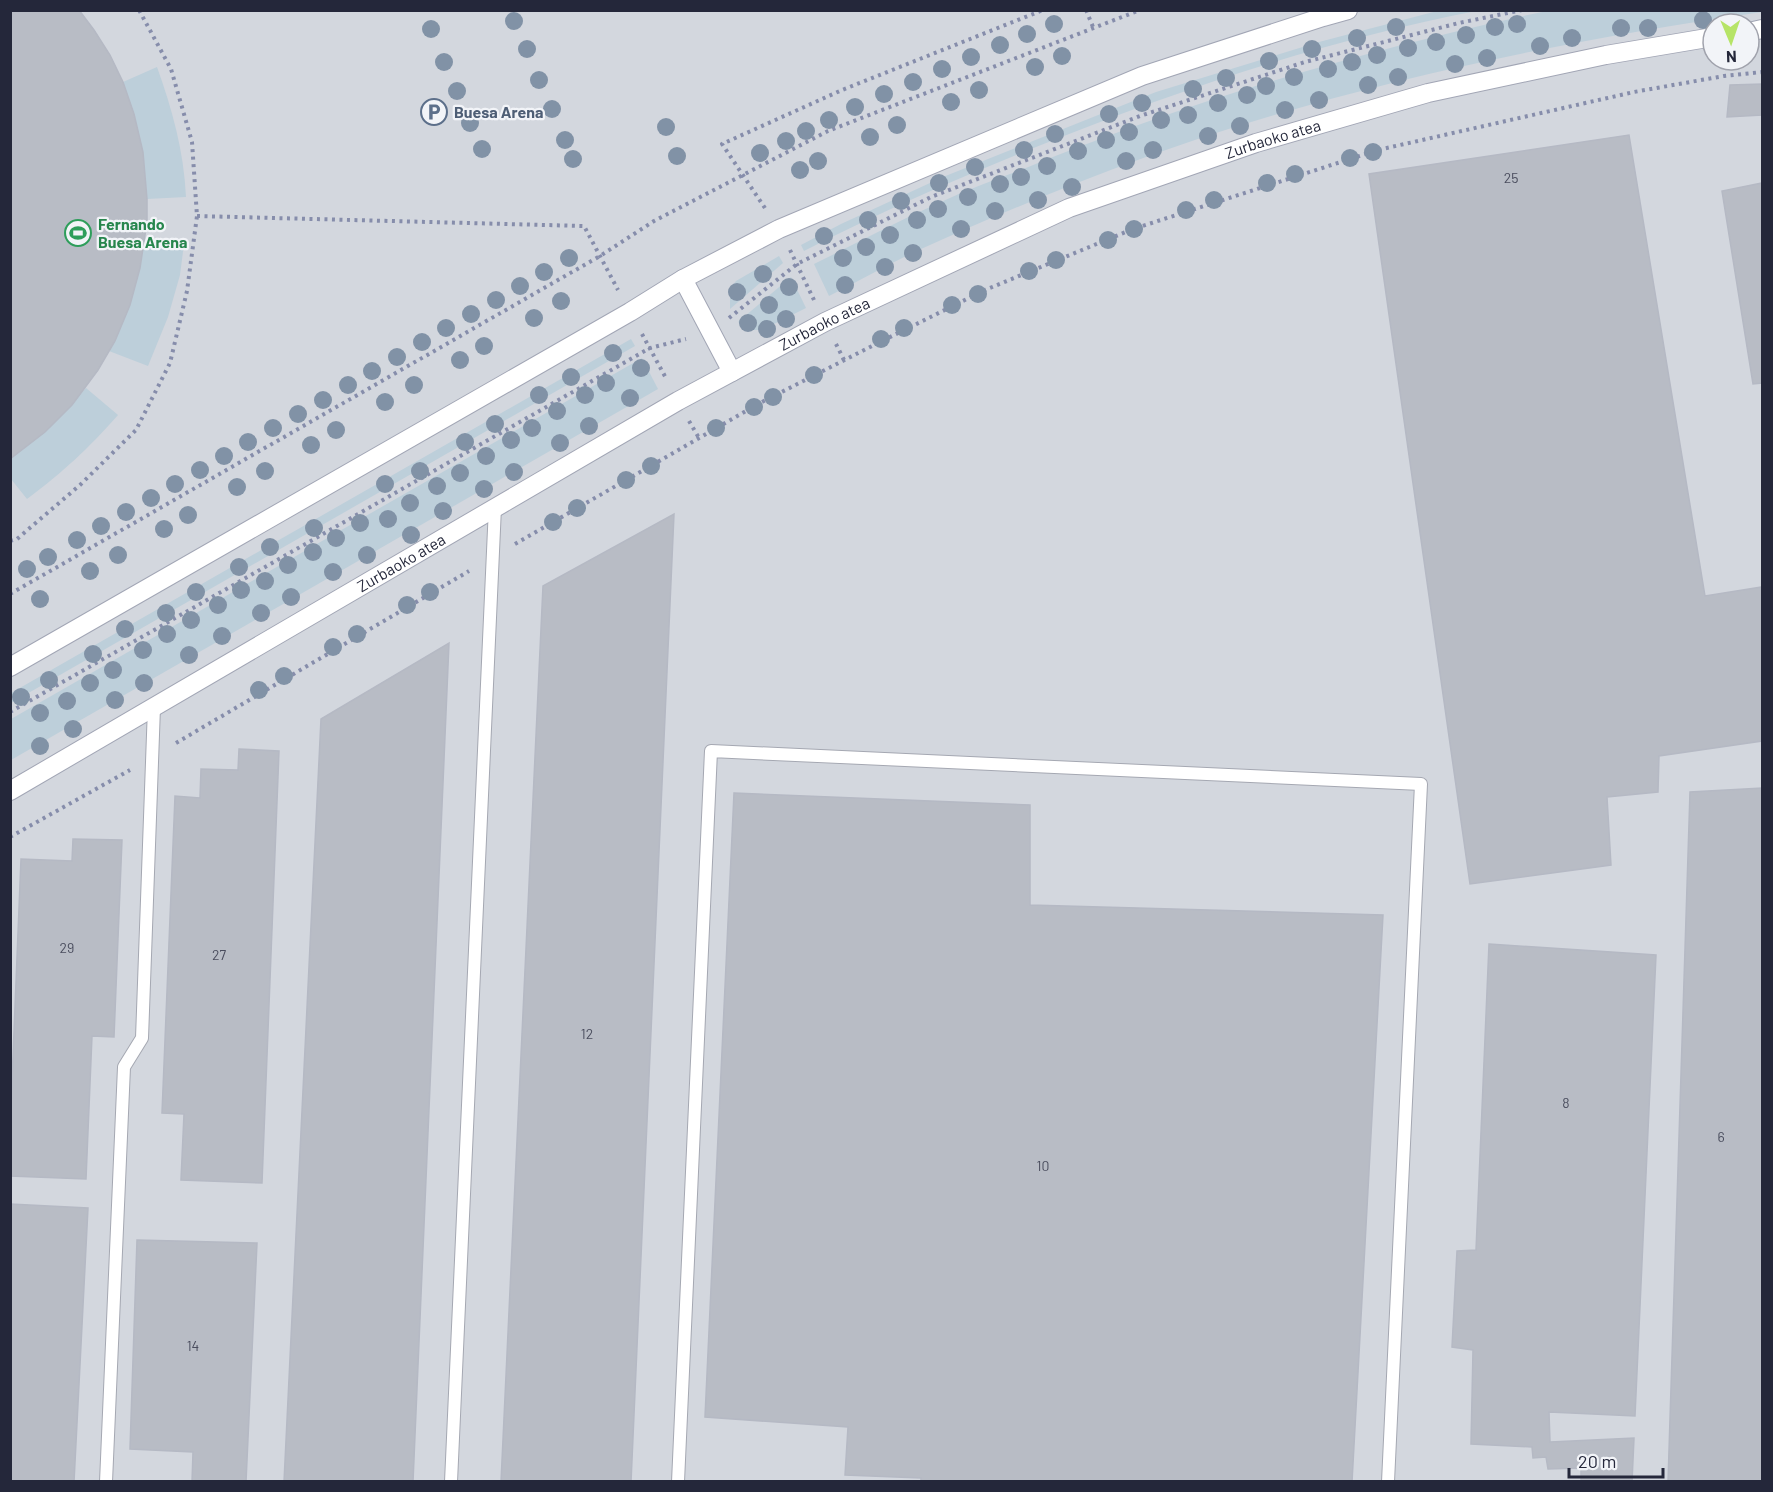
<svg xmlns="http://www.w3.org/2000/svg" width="1773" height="1492" font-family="Barlow,sans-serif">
<rect width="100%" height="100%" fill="#e2e5eb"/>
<path fill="#d3d7de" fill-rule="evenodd" d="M10,11h1752v1470h-1751zM1713,24h36v36h-36z"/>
<g fill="#bdcfda">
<path d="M1441,10l35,1c-153,30 -301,80 -445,138 -77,31 -153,64 -227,102l-3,-6 40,-21 102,-47 213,-85 163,-50z"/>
<path d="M1551,10l211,2c-166,24 -330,56 -491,104 -119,35 -237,82 -350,133 -31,14 -62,32 -92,47l-15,-32c43,-21 84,-43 127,-62 26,-12 53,-22 80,-32 173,-71 347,-121 530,-160z"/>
<path d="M157,67c15,42 27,84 29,130l-39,2 -4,-47 -9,-38 -11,-32z"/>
<path d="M144,244h40l-4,31 -12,42 -20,49 -39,-15 21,-46z"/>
<path d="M779,256l4,7 -53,46v-20l6,-8z"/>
<path d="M791,277l15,31 -44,22h-9l-15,-8z"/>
<path d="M631,339l4,7 -624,357v-10z"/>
<path d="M642,358l16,31 -647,371v-41z"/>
<path d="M86,388l32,27c-30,34 -55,57 -91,84l-16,-20 -1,-20 35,-27z"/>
</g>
<g fill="#b8bcc5" stroke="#b5b9c4" stroke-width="1.5">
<path d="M10,10h69l15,20 16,25 13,27 11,32 9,38 4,47v23l-7,46 -10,37 -15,36 -17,29 -26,35 -27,27 -35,27z"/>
<path d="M1762,84v31l-35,2 3,-32z"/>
<path d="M1629,135l76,461 57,-9v154l-103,15 -1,36 -51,5 4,68 -141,19 -101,-710z"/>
<path d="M1762,183v200l-9,1 -31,-193z"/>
<path d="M674,514l-43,968h-130l42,-896z"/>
<path d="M449,643l-36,839h-129l37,-763z"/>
<path d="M239,749l40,2 -17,432 -81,-3 3,-66 -22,-1 13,-317 25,2 1,-29 37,1z"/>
<path d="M1762,788v694h-94l22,-690z"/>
<path d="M734,793l296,12v100l353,10 -31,567h-431v-4l-76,-3 3,-48 -143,-10z"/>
<path d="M73,839l49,1 -8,197 -22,-1 -6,143 -76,-3v-46l11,-271 51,2z"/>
<path d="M1489,944l167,11 -21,461 -86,-4 1,30 84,-4 -2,44h-51v-14l-33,1 -2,-12 -13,1 -1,-11 -61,-3 2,-94 -21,-3 5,-96 19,-1z"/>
<path d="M10,1204l78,4 -14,274h-64z"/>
<path d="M137,1240l120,3 -11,239h-54l1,-30 -63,-3z"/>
</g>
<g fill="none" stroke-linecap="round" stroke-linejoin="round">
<defs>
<g id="lane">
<path d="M106,1482l18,-415 18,-29 12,-331"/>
<path d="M451,1482l44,-975"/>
<path d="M678,1482l33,-731 710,33 -33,698"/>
</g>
<g id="secondary">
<path d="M1749,32l13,-3"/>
<path d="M683,279l49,93"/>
<path d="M10,667l620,-355 53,-33 96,-50 363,-153 181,-59 25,-7"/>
<path id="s1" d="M10,791l668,-390 147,-79 244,-114 187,-65 172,-50 178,-38 107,-18"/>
</g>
</defs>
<use href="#lane" stroke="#a5a8b2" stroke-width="14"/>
<use href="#secondary" stroke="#a2a6b5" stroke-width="20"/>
<g stroke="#868dab" stroke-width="4" stroke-dasharray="3 4.5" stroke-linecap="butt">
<path d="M1086,10l7,17"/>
<path d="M765,208l-43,-64 120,-54 201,-80"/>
<path d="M197,216l387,10 34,64"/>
<path d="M790,250l24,50"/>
<path d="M729,318l68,-54 134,-67 209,-81 165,-54 154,-39 63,-13"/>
<path d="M642,334l25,46"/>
<path d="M836,344l8,16"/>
<path d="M689,421l10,17"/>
<path d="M10,541l7,-2 63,-54 56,-55 34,-67 17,-72 10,-75 -5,-74 -21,-73 -32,-59"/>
<path d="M515,544l245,-141 114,-58 111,-55 148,-61 245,-79 256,-58 90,-16 38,-4"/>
<path d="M10,594l590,-338 54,-35 174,-90 312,-121"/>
<path d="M10,712l640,-364 36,-9"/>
<path d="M176,743l293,-172"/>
<path d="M10,837l120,-67"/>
</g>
<use href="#lane" stroke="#fff" stroke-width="12"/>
<use href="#secondary" stroke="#fff" stroke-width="18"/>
</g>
<g fill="#8192a6">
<circle cx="1703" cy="20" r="9"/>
<circle cx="514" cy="21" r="9"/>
<circle cx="1054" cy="24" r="9"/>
<circle cx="1517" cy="24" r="9"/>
<circle cx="1396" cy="27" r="9"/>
<circle cx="1495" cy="27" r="9"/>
<circle cx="1621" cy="28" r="9"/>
<circle cx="1648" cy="28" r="9"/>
<circle cx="431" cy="29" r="9"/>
<circle cx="1027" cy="34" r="9"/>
<circle cx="1466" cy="35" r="9"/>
<circle cx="1357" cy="38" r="9"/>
<circle cx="1572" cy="38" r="9"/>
<circle cx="1436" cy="42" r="9"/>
<circle cx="1000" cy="45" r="9"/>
<circle cx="1540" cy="46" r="9"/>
<circle cx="1408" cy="48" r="9"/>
<circle cx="527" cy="49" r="9"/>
<circle cx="1312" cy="49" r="9"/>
<circle cx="1377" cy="55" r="9"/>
<circle cx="1062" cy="56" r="9"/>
<circle cx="971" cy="57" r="9"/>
<circle cx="1487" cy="58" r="9"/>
<circle cx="1269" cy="61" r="9"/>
<circle cx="444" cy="62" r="9"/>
<circle cx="1352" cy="62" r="9"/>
<circle cx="1455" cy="64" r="9"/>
<circle cx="1035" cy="67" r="9"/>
<circle cx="942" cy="69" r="9"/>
<circle cx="1328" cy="69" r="9"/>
<circle cx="1294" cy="77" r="9"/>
<circle cx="1398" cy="77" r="9"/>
<circle cx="1226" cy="78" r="9"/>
<circle cx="539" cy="80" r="9"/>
<circle cx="913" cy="82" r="9"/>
<circle cx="1368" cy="85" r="9"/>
<circle cx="1266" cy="86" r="9"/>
<circle cx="1193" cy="89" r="9"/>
<circle cx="979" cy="90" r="9"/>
<circle cx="457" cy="91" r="9"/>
<circle cx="884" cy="94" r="9"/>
<circle cx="1247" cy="95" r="9"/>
<circle cx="1319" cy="100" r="9"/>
<circle cx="951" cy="102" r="9"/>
<circle cx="1142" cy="103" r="9"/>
<circle cx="1218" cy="103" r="9"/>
<circle cx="855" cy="107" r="9"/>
<circle cx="552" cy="109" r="9"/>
<circle cx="1285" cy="110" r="9"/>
<circle cx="1109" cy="114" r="9"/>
<circle cx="1188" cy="115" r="9"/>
<circle cx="829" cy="120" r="9"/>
<circle cx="1161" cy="120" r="9"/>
<circle cx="470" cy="123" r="9"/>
<circle cx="897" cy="125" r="9"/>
<circle cx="1240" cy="126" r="9"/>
<circle cx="666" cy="127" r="9"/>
<circle cx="806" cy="131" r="9"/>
<circle cx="1129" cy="132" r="9"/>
<circle cx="1055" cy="134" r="9"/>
<circle cx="1208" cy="136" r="9"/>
<circle cx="870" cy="137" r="9"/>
<circle cx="565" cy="140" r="9"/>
<circle cx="1106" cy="140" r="9"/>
<circle cx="786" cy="141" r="9"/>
<circle cx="482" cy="149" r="9"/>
<circle cx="1024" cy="150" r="9"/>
<circle cx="1153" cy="150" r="9"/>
<circle cx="1078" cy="151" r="9"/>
<circle cx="1373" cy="152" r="9"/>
<circle cx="760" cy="153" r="9"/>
<circle cx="677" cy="156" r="9"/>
<circle cx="1350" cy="158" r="9"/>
<circle cx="573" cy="159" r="9"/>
<circle cx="818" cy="161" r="9"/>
<circle cx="1126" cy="161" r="9"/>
<circle cx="1047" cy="166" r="9"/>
<circle cx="975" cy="167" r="9"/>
<circle cx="800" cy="170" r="9"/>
<circle cx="1295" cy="174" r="9"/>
<circle cx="1021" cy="177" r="9"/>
<circle cx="939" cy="183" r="9"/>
<circle cx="1267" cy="183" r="9"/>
<circle cx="1000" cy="184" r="9"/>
<circle cx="1072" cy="187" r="9"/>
<circle cx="968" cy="197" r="9"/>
<circle cx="1038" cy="200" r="9"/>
<circle cx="1214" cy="200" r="9"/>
<circle cx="901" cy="201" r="9"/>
<circle cx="938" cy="209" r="9"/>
<circle cx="1186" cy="210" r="9"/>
<circle cx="995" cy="211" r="9"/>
<circle cx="868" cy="220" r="9"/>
<circle cx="917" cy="220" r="9"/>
<circle cx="961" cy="229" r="9"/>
<circle cx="1134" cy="229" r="9"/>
<circle cx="890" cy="235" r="9"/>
<circle cx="824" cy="236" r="9"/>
<circle cx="1108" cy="240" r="9"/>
<circle cx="866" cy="247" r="9"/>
<circle cx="913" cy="253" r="9"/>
<circle cx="569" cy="258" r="9"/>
<circle cx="843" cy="258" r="9"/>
<circle cx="1056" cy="260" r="9"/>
<circle cx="885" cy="267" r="9"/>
<circle cx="1029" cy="271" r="9"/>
<circle cx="544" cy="272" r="9"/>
<circle cx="763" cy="274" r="9"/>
<circle cx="845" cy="285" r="9"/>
<circle cx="520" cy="286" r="9"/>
<circle cx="789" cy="287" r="9"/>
<circle cx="737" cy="292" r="9"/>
<circle cx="978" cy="294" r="9"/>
<circle cx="496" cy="300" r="9"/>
<circle cx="561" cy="301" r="9"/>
<circle cx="769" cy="305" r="9"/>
<circle cx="952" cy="305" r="9"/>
<circle cx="471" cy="314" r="9"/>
<circle cx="534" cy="318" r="9"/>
<circle cx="786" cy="319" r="9"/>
<circle cx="748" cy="323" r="9"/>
<circle cx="446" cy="328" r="9"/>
<circle cx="904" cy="328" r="9"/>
<circle cx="767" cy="329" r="9"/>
<circle cx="881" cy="339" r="9"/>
<circle cx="422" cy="342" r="9"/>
<circle cx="484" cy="346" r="9"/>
<circle cx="613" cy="353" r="9"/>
<circle cx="397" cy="357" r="9"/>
<circle cx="460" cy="360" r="9"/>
<circle cx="641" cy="368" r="9"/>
<circle cx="372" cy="371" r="9"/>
<circle cx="814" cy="375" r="9"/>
<circle cx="571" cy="377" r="9"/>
<circle cx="606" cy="383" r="9"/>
<circle cx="348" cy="385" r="9"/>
<circle cx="414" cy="385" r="9"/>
<circle cx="539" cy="395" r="9"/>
<circle cx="585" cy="395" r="9"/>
<circle cx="773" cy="397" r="9"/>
<circle cx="630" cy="398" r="9"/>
<circle cx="323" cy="400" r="9"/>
<circle cx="385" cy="402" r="9"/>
<circle cx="754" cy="407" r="9"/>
<circle cx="557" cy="411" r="9"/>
<circle cx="298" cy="414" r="9"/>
<circle cx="495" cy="424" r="9"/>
<circle cx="589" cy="426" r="9"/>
<circle cx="273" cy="428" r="9"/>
<circle cx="532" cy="428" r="9"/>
<circle cx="716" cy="428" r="9"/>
<circle cx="336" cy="430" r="9"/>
<circle cx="511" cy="440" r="9"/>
<circle cx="248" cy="442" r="9"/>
<circle cx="465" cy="442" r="9"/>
<circle cx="560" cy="443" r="9"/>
<circle cx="311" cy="445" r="9"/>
<circle cx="224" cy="456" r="9"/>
<circle cx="486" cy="456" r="9"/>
<circle cx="651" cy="466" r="9"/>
<circle cx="200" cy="470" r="9"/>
<circle cx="265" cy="471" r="9"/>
<circle cx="420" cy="471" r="9"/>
<circle cx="514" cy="472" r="9"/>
<circle cx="460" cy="473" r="9"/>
<circle cx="626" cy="480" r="9"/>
<circle cx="175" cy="484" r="9"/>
<circle cx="385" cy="484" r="9"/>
<circle cx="437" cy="486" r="9"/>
<circle cx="237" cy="487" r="9"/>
<circle cx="484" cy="489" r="9"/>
<circle cx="151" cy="498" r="9"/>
<circle cx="410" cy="503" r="9"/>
<circle cx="577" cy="508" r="9"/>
<circle cx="443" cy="511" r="9"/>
<circle cx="126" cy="512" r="9"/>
<circle cx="188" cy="515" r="9"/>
<circle cx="388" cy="519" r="9"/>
<circle cx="553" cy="522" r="9"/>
<circle cx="360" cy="523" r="9"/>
<circle cx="101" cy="526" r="9"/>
<circle cx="314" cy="528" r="9"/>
<circle cx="164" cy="529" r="9"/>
<circle cx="411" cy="535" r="9"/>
<circle cx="336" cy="538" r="9"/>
<circle cx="77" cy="540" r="9"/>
<circle cx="270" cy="547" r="9"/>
<circle cx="313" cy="552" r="9"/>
<circle cx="118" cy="555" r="9"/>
<circle cx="367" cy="555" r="9"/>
<circle cx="48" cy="557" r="9"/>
<circle cx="288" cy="565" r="9"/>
<circle cx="239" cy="567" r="9"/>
<circle cx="27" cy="569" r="9"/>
<circle cx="90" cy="571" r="9"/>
<circle cx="333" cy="572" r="9"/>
<circle cx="265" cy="581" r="9"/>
<circle cx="241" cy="590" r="9"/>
<circle cx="196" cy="592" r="9"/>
<circle cx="430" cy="592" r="9"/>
<circle cx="291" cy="597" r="9"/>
<circle cx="40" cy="599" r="9"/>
<circle cx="218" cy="605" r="9"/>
<circle cx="407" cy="605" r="9"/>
<circle cx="166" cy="613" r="9"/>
<circle cx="261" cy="613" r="9"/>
<circle cx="191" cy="620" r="9"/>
<circle cx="125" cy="629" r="9"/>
<circle cx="167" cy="634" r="9"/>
<circle cx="357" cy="634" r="9"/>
<circle cx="222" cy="636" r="9"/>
<circle cx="333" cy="647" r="9"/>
<circle cx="143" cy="650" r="9"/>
<circle cx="93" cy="654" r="9"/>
<circle cx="189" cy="655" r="9"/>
<circle cx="113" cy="670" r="9"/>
<circle cx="284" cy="676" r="9"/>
<circle cx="49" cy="680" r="9"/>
<circle cx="90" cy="683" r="9"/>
<circle cx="144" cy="683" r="9"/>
<circle cx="259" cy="690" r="9"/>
<circle cx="21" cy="697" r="9"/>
<circle cx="115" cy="700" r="9"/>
<circle cx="67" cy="701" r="9"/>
<circle cx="40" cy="713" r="9"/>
<circle cx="73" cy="729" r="9"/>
<circle cx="40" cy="746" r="9"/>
</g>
<defs>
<symbol id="parking-ring" viewBox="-11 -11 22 22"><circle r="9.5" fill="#f2f4f8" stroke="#5c6f8a" stroke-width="1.5"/><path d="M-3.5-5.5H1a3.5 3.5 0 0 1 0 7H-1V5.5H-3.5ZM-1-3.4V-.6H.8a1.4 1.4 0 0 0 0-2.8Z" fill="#5c6f8a"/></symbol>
<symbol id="stadium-ring" viewBox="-11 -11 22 22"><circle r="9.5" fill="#f2f4f8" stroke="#2e9e5b" stroke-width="1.5"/><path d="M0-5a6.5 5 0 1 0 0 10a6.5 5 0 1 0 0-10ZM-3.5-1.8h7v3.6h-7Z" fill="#2e9e5b"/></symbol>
</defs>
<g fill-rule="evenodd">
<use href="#parking-ring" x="419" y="97" width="30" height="30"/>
<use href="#stadium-ring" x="63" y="218" width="30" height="30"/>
</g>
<g text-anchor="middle" stroke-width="4.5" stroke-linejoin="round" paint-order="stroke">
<g font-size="14" fill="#494c5d">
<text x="1511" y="183">25</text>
<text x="67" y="953">29</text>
<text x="219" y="960">27</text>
<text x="587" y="1039">12</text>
<text x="1566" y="1108">8</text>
<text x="1721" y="1142">6</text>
<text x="1043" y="1171">10</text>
<text x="193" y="1351">14</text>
</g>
<g font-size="16" font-weight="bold" fill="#4e5e75" stroke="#f2f4f8" text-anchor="start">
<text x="454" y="118">Buesa Arena</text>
</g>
<g font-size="16" fill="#24273a" stroke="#f2f4f8">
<text dy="6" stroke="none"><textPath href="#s1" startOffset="1425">Zurbaoko atea</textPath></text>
<text dy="6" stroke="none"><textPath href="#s1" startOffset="939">Zurbaoko atea</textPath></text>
<text dy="6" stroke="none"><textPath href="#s1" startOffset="453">Zurbaoko atea</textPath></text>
</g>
<g font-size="16" font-weight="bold" fill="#27864d" stroke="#f2f4f8" text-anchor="start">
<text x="98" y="230">Fernando<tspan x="98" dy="18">Buesa Arena</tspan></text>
</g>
</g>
<rect width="1773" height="1492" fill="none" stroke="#24273a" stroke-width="24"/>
<g transform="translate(1731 42) rotate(178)"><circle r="28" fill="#f2f4f8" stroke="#a0a2ac" stroke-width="1.5"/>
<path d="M0-4.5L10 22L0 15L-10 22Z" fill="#b6e467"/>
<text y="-9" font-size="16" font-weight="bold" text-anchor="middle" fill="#24273a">N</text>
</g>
<path d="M1569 1468v9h94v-9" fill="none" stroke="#24273a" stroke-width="3"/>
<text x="1578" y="1468" font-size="18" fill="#24273a" stroke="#f2f4f8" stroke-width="4.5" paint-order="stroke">20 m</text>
</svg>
